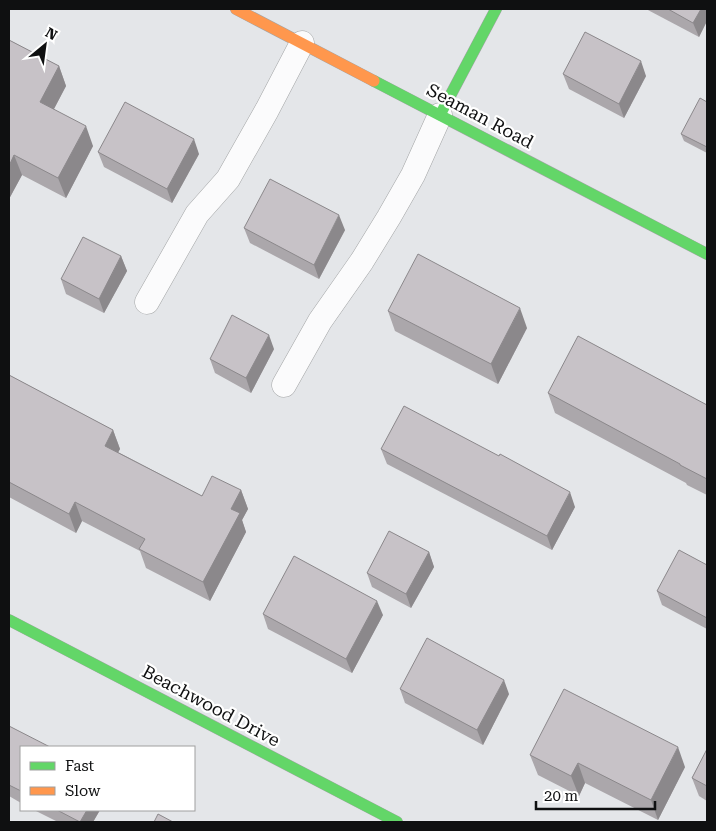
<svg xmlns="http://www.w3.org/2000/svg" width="716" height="831" font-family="'Roboto Serif',serif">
<rect width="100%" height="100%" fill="#e4e6e9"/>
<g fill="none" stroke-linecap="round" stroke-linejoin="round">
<defs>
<g id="lane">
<path d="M147,302l50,-88 31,-35 39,-69 35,-67"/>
<path d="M284,385l36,-64 42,-60 27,-44 24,-42 27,-60"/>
</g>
<g id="fast">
<path d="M374,81l333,173"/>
<path d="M440,115l56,-106"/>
<path d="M9,620l388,202"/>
</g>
<path id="slow" d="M236,9l138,72"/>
</defs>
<use href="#lane" stroke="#a3a5a6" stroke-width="25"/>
<use href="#fast" stroke="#a3a5a6" stroke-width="12"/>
<use href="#slow" stroke="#a3a5a6" stroke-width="12"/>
<use href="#lane" stroke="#fbfbfc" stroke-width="24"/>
<use href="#fast" stroke="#63d668" stroke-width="11"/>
<use href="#slow" stroke="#ff974d" stroke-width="11"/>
</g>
<g fill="#aba7ab">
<path d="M646,9h61v12l-8,16z"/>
<path d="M9,40l50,26 7,20 -12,23 39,37 -27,52 -44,-23 -13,24z"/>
<path d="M563,74l83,2 -22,42 -55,-29z"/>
<path d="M707,102v51l-23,-12 -3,-7z"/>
<path d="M98,152l101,2 -27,49 -68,-36z"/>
<path d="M244,228l101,2 -26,49 -69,-36z"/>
<path d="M121,256l6,15 -23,42 -38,-19 -5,-15z"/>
<path d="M388,311l139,17 -29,56 -103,-53z"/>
<path d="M274,349l-23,44 -36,-20 -5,-14z"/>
<path d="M9,375l104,55 7,19 -2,3 84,44 39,-6 7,19 -6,11 4,12 -36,69 -64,-33 -6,-17 -58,-30 -6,12 -67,-36z"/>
<path d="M548,393l159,12v90l-20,-10 -1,-2 -131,-70z"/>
<path d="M381,449l194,58 -23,43 -165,-86z"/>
<path d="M429,552l5,15 -23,41 -39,-21 -5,-14z"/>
<path d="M707,565v64l-45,-24 -5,-14z"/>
<path d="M263,614l120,1 -31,58 -84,-44z"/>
<path d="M400,689l109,5 -26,51 -78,-42z"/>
<path d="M9,726l12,21v56l-12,-7z"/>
<path d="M707,749v52l-8,-5 -7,-18z"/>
<path d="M530,755l155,12 -27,53 -73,-37 -6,13 -41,-21z"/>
<path d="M34,810h66l-7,12h-35z"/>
</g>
<g fill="#8b888b">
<path d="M701,9h6v12l-8,16 -6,-14z"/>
<path d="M641,61l5,15 -22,42 -5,-14z"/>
<path d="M59,66l7,20 -19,36 -7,-20z"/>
<path d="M86,126l7,20 -27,52 -8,-20z"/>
<path d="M194,139l5,15 -27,49 -5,-14z"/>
<path d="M14,155l8,20 -13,24v-33z"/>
<path d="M339,215l6,15 -26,49 -5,-14z"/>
<path d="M121,256l6,15 -23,42 -5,-14z"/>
<path d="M520,308l7,20 -29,56 -7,-20z"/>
<path d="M269,335l5,14 -23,44 -5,-15z"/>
<path d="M113,430l7,19 -8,15 -7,-18z"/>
<path d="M241,490l7,19 -6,11 4,12 -36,69 -7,-19 28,-73z"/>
<path d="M570,492l5,15 -23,43 -5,-14z"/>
<path d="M75,502l7,19 -6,12 -7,-19z"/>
<path d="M429,552l5,15 -23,41 -5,-14z"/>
<path d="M377,601l6,14 -31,58 -6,-14z"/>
<path d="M504,680l5,14 -26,51 -6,-15z"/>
<path d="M678,747l7,20 -27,53 -7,-20z"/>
<path d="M578,763l7,20 -6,13 -8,-20z"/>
<path d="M87,810h13l-7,12h-13z"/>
</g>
<g fill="#c7c2c7" stroke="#8b888b">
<path d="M668,9h33l-8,14z"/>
<path d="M585,32l56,29 -22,43 -56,-30z"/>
<path d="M9,40l50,26 -19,36 46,24 -28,52 -44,-23 -5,11z"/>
<path d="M700,98l7,4v45l-26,-13z"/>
<path d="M125,102l69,37 -27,50 -69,-37z"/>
<path d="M270,179l69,36 -25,50 -70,-37z"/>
<path d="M83,237l38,19 -22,43 -38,-20z"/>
<path d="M418,254l102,54 -29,56 -103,-53z"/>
<path d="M232,315l37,20 -23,43 -36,-19z"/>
<path d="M578,336l129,69v74l-27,-14v-1l-132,-71z"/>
<path d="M9,375l104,55 -8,16 97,50 10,-20 29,14 -10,19 9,4 -37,69 -64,-33 6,-10 -70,-37 -6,12 -60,-32z"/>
<path d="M404,406l95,50 1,-2 70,38 -23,44 -166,-87z"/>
<path d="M389,531l40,21 -23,42 -39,-21z"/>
<path d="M679,550l28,15v53l-50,-27z"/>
<path d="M294,556l83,45 -31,58 -83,-45z"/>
<path d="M427,638l77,42 -27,50 -77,-41z"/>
<path d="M564,689l114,58 -27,53 -73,-37 -7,13 -41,-21z"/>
<path d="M9,726l41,21h-29v44l-12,-6z"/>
<path d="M707,749v37l-15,-8z"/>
<path d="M57,810h30l-7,12z"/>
<path d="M158,814l15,8h-19z"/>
</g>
<g text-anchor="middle" stroke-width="4.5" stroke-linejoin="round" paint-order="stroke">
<g font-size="18" fill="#0f1011" stroke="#fff">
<text transform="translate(480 116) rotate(28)" y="6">Seaman Road</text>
<text transform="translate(211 706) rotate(28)" y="6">Beachwood Drive</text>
</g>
</g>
<rect width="716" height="831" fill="none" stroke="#0f1011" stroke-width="20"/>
<rect x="20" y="746" width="175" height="65" fill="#ffffff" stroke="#9f9fa0"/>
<rect x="30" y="762" width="25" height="8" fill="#63d668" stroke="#9f9fa0"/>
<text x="65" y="771" font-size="15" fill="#0f1011">Fast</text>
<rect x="30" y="787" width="25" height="8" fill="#ff974d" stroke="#9f9fa0"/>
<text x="65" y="796" font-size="15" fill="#0f1011">Slow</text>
<g transform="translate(45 45) rotate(29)" stroke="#ffffff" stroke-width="4" paint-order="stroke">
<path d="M0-4L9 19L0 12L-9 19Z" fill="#0f1011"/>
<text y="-8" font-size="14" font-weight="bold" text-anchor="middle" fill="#0f1011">N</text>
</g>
<path d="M536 801v8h119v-8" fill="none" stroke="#0f1011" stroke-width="2.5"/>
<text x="544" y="801" font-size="15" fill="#0f1011" stroke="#ffffff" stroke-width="4" paint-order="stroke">20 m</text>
</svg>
